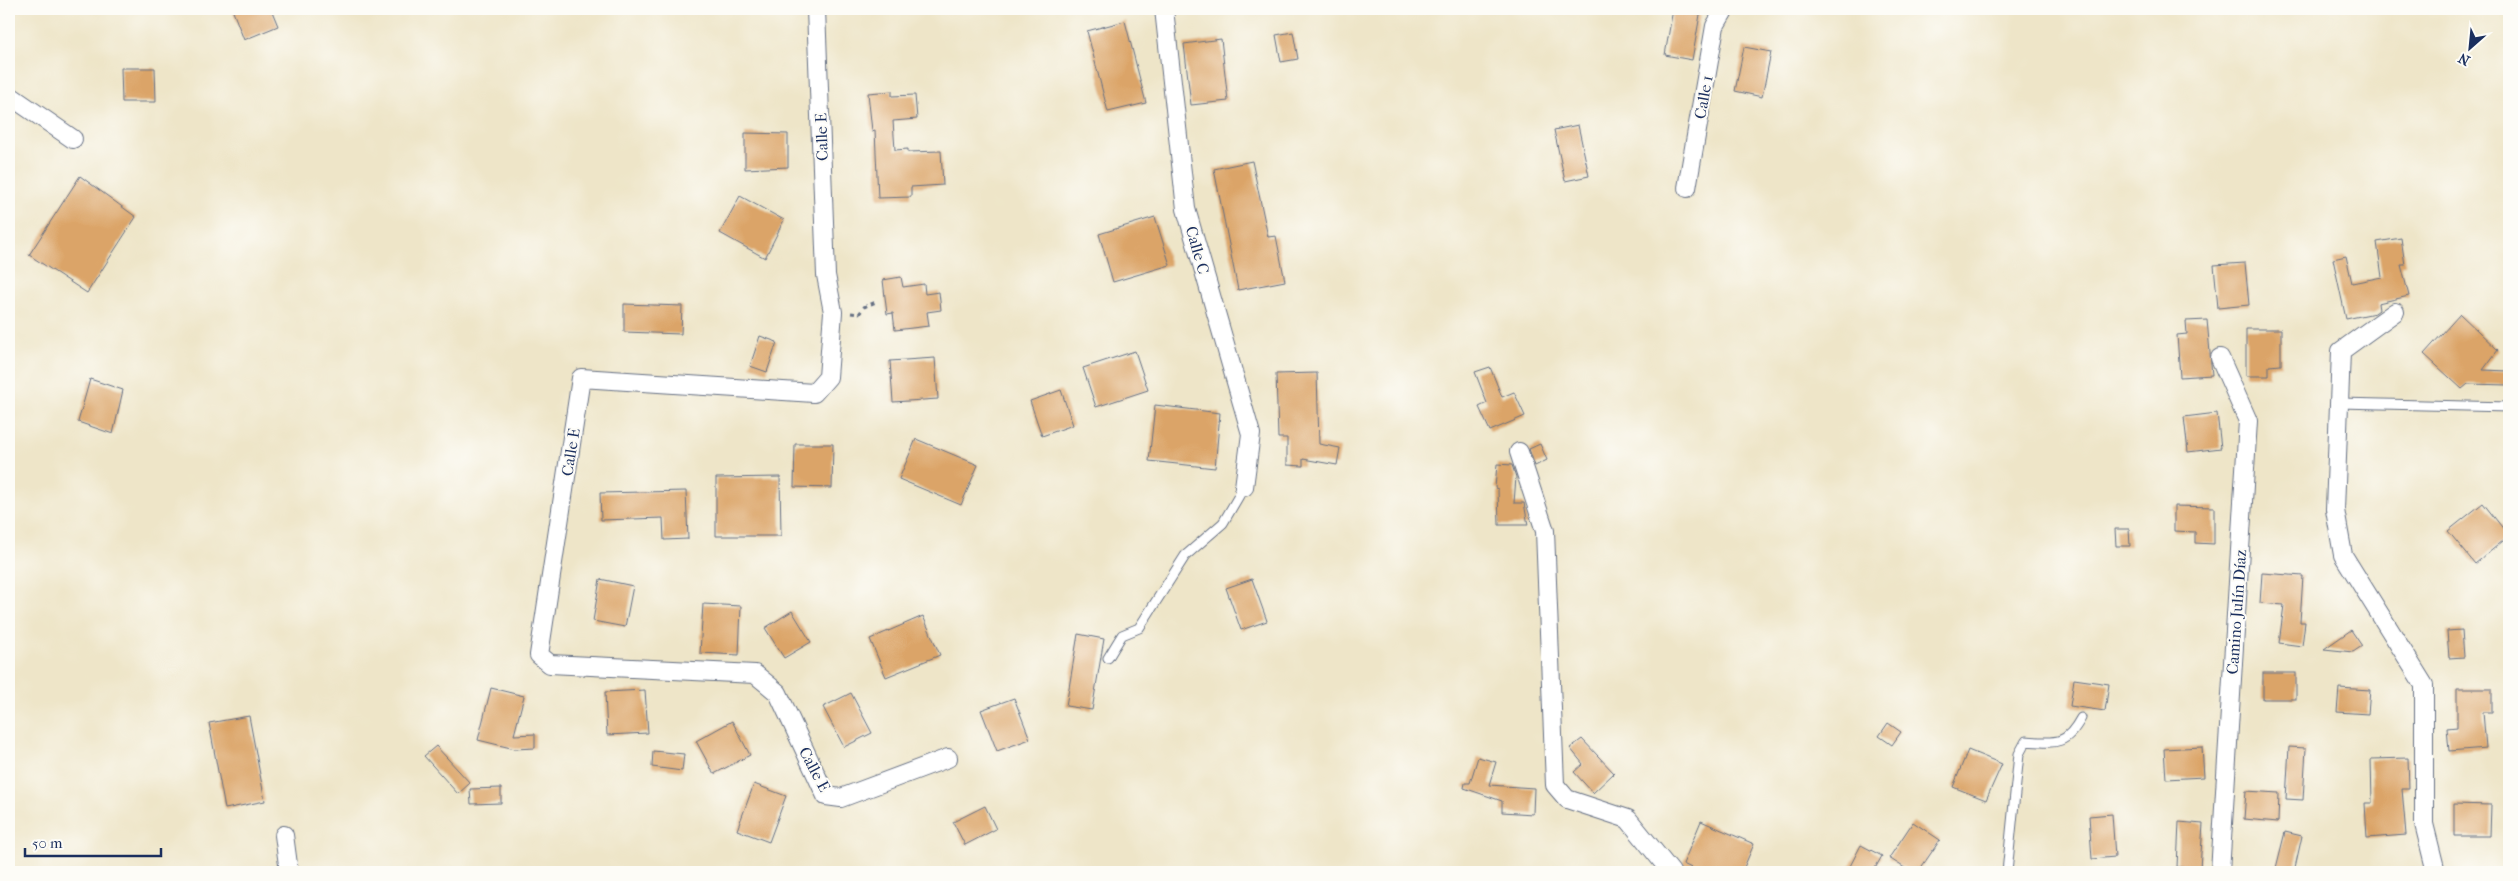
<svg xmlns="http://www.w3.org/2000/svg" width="2518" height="881" font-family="'IM FELL French Canon',serif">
<rect width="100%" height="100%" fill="#fdfcf7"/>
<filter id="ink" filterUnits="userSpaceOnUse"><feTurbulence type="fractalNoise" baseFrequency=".02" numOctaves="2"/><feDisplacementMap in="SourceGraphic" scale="10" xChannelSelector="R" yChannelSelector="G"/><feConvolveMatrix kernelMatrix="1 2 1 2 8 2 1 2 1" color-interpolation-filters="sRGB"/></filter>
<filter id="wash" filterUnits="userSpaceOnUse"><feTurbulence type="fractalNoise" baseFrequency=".0096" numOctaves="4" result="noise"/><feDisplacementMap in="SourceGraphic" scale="20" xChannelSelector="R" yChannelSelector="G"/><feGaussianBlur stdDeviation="1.12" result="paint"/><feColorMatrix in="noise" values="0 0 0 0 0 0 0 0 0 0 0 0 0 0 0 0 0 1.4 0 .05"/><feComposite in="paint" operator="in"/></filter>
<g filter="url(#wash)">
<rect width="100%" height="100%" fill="#eee5c8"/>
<g id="blocks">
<g fill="#dba467">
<path d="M232,9h39l7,17 -34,14z"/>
<path d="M1673,9h28l-9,51 -27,-5z"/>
<path d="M1125,21l21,82 -38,9 -21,-81z"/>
<path d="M1293,32l5,27 -17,3 -5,-27z"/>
<path d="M1221,39l7,62 -37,4 -7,-61z"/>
<path d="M1744,47l27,5 -9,45 -27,-6z"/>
<path d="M121,68h34l1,34h-34z"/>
<path d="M892,91v5l23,-1 2,24 -24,2 2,29 13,-1v3l33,-1 2,34 -32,2v10l-33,1 -3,-68 -3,1 -4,-38z"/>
<path d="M1578,125l11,51 -24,5 -11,-51z"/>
<path d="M745,133l43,1v33l-43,2z"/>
<path d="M1252,161l16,76 8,-1 9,45 -47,9 -24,-121z"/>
<path d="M80,176l56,41 -49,76 -58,-38z"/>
<path d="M740,196l44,24 -19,38 -45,-25z"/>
<path d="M1155,217l15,48 -57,17 -14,-48z"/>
<path d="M2401,238l4,27h-4l8,31 -31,7 1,7 -4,3 -29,6 -13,-60 13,-3 6,27 30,-6 -5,-35z"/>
<path d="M2245,263l4,42 -31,3 -4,-43z"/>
<path d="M901,277l2,10 21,-3 1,10 14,-2 2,18 -14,2 2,14 -34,4 -2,-17 -6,1 -4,-34z"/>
<path d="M624,304l58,2 -1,28 -57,-2z"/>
<path d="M2460,314l38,36 -15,20 26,1v14l-41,-1 -6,5 -38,-35z"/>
<path d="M2207,320l5,55 -32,2 -3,-42 10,-1 -1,-13z"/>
<path d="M2246,329h35v36l-12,1v10h-23z"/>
<path d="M760,336l17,6 -10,30 -17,-6z"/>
<path d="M1135,351l13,39 -52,17 -13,-39z"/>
<path d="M935,358l3,41 -45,3 -3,-41z"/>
<path d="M1490,367l12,30 12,-5 11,24 -35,15 -11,-24 8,-4 -12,-31z"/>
<path d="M1317,373l2,71 21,4 -3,17 -34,-6v7l-16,-1v-27h-9l-2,-64z"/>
<path d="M90,379l33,11 -10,44 -35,-12z"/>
<path d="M1061,390l12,35 -31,11 -12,-35z"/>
<path d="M1155,405l65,8 -5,55 -66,-7z"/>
<path d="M2217,413l4,35 -33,4 -4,-35z"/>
<path d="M916,439l62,26 -17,40 -62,-26z"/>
<path d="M795,444h38l-1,44 -38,-1z"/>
<path d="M1540,444l7,16 -12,6 -6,-17z"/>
<path d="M1497,464l15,1 4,12 -2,26h10l4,22h-29l-1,-36 -3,-1z"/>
<path d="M780,477l1,59h-65v-58z"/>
<path d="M686,491l2,48 -24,1 -1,-22 -62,2 -1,-27z"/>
<path d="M2483,503l26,33 -34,28 -27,-33z"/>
<path d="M2174,506l40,1v37l-19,-1v-11l-21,-1z"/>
<path d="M2115,529h14l1,17h-14z"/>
<path d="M2262,573l41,3 -3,46h5l-3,24 -23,-3 5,-38 -24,-2z"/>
<path d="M600,579l33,7 -8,41 -32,-6z"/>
<path d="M1252,579l15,42 -26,9 -15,-42z"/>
<path d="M703,604l38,2 -2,49 -39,-2z"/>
<path d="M792,611l19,31 -27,16 -19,-30z"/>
<path d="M923,616l17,39 -54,22 -16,-38z"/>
<path d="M2351,630l11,16 -9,6 -29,-3z"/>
<path d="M2462,630l2,27 -15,1 -2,-27z"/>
<path d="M1078,634l26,5 -12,71 -26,-4z"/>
<rect x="2263" y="673" width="33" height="26"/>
<path d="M2074,679l35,5 -4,27 -35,-5z"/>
<path d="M491,688l33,8 -10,39 21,-1v14l-20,1 -37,-9z"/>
<path d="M2339,688l31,2 -2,24 -31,-2z"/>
<path d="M2457,689h35v23h-9l3,36 -37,3 -2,-23 10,-1z"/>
<path d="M645,690l3,43 -41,2 -2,-43z"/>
<path d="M851,693l21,40 -28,14 -21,-40z"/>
<path d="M1014,698l16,41 -33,12 -16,-41z"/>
<path d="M249,716l16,85 -40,8 -16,-86z"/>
<path d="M732,721l18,34 -36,19 -18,-33z"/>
<path d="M1888,723l13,9 -9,13 -13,-9z"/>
<path d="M1582,739l32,34 -21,20 -19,-21 9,-8 -13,-16z"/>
<path d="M436,746l34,37 -12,11 -34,-38z"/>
<path d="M2202,747l2,30 -38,2 -2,-30z"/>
<path d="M2289,747l17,1 -3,52 -17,-1z"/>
<path d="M1968,750l34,14 -16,36 -33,-13z"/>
<path d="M653,751l31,3 -2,17 -30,-4z"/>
<path d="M1478,757l18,5 -7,23 45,3 -1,26 -31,-2v-11l-38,-13 1,-5h5z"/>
<path d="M2408,758l1,31h-7l4,46 -39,3 -2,-35h7l-1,-44z"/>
<path d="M754,784l32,12 -17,46 -32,-12z"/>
<path d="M501,788v15l-30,1 -1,-15z"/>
<path d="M2246,791l33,2 -1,29 -34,-3z"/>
<path d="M2454,804l37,1 -1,31h-36z"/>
<path d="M985,806l11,23 -31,16 -12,-23z"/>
<path d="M2112,814l3,43 -23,2 -3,-43z"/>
<path d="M1701,821l53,23 -12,28h-42l-17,-8z"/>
<path d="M1913,822l27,18 -22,32h-7l-22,-14z"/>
<path d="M2179,822l24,2 -3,44 -23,-1z"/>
<path d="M2285,832l17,4 -8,36h-19z"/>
<path d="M1861,845l21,11 -9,16h-26z"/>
</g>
</g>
</g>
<g filter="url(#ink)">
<use href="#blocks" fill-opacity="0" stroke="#656f83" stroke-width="1"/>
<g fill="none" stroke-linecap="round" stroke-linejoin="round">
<defs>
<g id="service">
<path d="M2339,403l170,4"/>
<path d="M1108,658l14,-23 17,-7 46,-72 38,-33 21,-36"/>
<path d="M2007,872l12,-118 7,-13c29,2 40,5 55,-23"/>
</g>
<g id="minor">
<path d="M816,9l10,266 7,37 -5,65 -14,16 -233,-15 -42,277 11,9 205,10 23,19 48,103 15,2 107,-40"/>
<path d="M1164,9l22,200 65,225 -7,53"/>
<path d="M9,95l64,44"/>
<path d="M1687,188l28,-162 10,-17"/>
<path d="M2395,312l-54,39 -6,159 8,45 81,130v139l12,48"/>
<path d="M1519,452l26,79 10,254 12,14 61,20 43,53"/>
<path d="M284,835l5,37"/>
<path d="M2220,872l28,-451 -28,-63"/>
</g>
</defs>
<use href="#service" stroke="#656f83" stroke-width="11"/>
<use href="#minor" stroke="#656f83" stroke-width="20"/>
<path stroke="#656f83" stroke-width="3" stroke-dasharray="4 4" stroke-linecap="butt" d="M851,313l8,1 5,-7 12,-5"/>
<use href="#service" stroke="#fff" stroke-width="9"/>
<use href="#minor" stroke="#fff" stroke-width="18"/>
</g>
</g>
<g text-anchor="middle" stroke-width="4" stroke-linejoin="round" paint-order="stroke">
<g font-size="16" fill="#1b2f5e" stroke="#fdfcf7">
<text transform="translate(1703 97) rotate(-80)" y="6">Calle 1</text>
<text transform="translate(821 137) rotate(-92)" y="6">Calle E</text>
<text transform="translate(1198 250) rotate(74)" y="6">Calle C</text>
<text transform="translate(570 452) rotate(-81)" y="6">Calle E</text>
<text transform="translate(2236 612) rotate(-86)" y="6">Camino Julín Díaz</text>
<text transform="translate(815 769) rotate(62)" y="6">Calle E</text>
</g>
</g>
<rect width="2518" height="881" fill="none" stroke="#fdfcf7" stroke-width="30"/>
<g transform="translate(2470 48) rotate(207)" stroke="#fdfcf7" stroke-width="4" paint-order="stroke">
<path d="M0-4L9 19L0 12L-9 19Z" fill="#1b2f5e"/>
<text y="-8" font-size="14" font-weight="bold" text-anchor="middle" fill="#1b2f5e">N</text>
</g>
<path d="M25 848v8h136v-8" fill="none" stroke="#1b2f5e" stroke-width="2.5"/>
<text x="32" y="848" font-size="15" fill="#1b2f5e" stroke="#fdfcf7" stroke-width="4" paint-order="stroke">50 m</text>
</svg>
